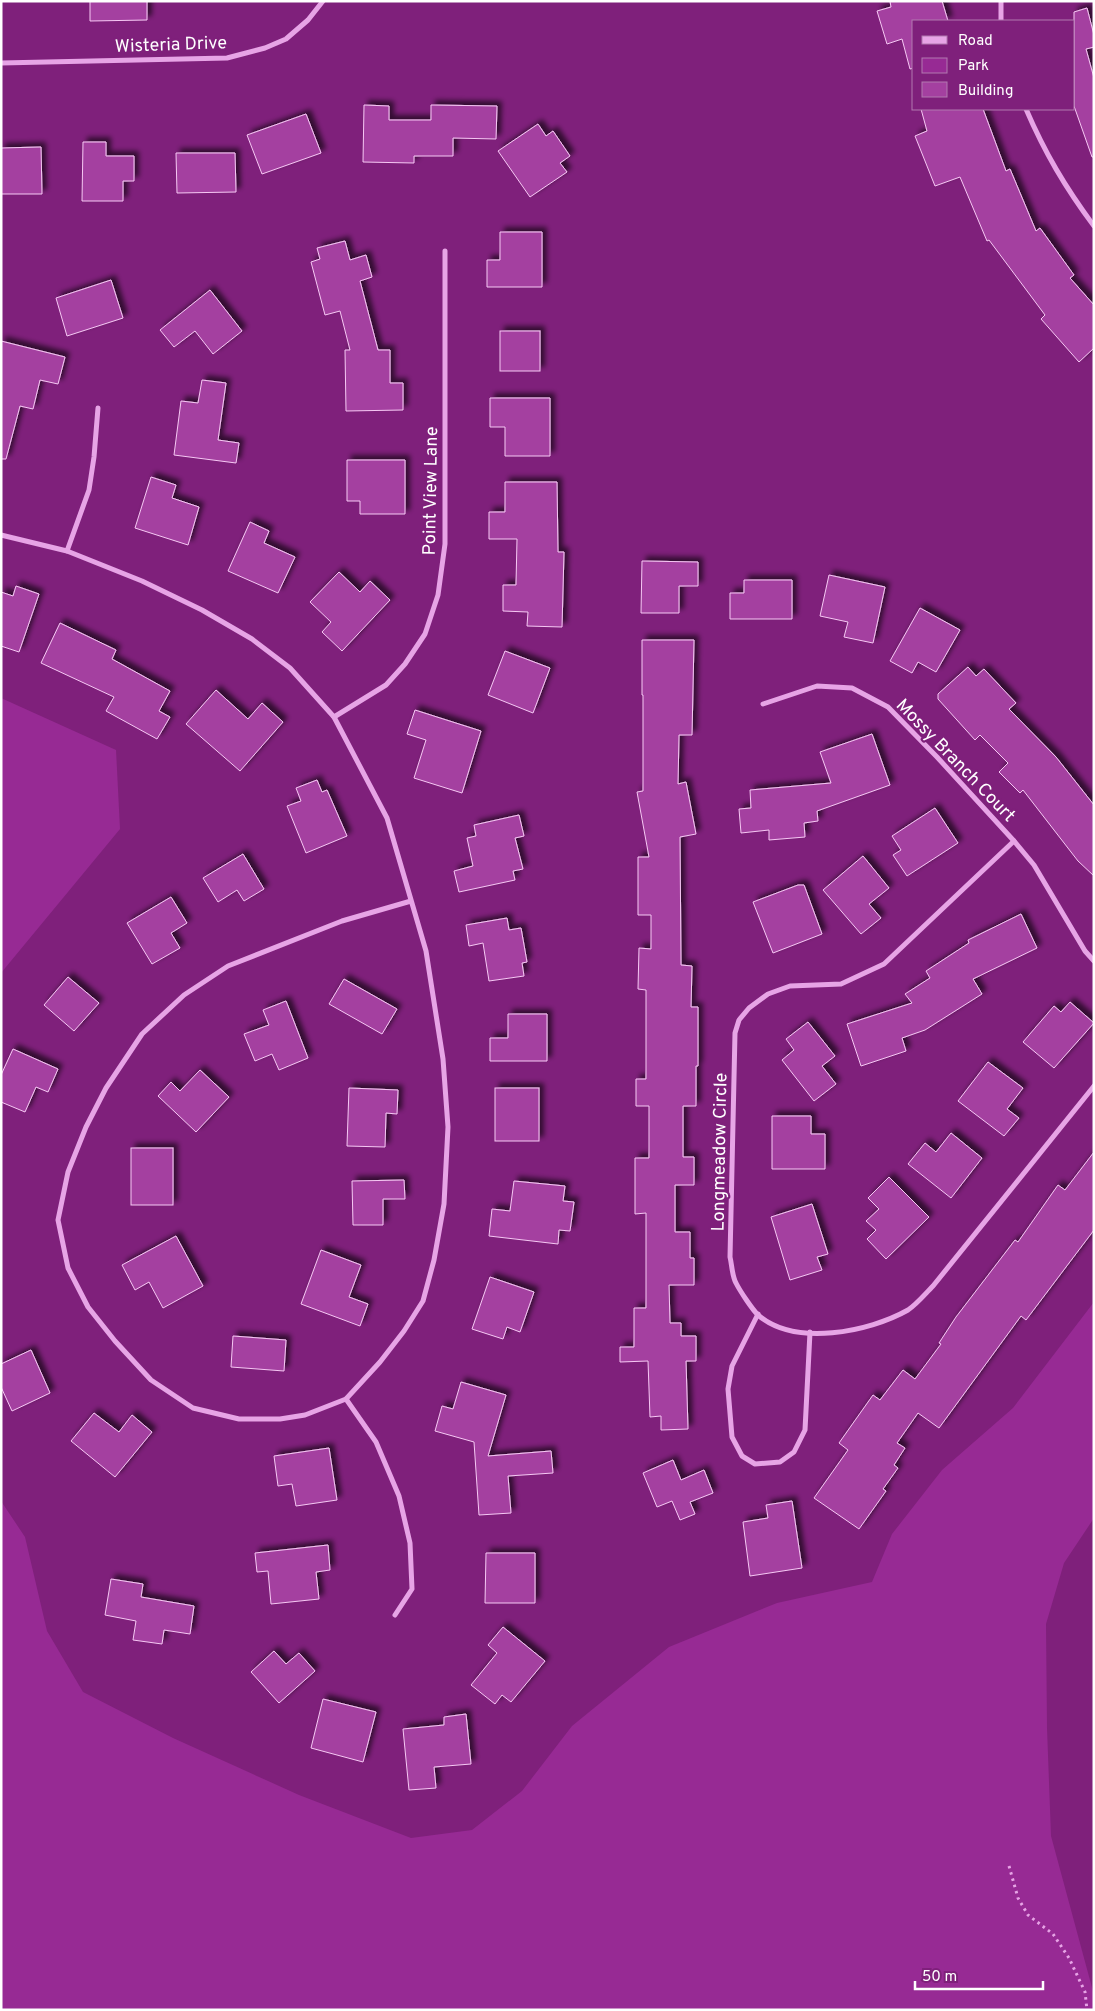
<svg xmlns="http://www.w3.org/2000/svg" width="1095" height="2011" font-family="Overpass,sans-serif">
<defs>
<filter id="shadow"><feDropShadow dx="4.5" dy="-4.5" stdDeviation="2.5" flood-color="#0009"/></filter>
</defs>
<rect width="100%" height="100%" fill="#7f207b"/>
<g fill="#972a94">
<path d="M1,698l115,52 4,79 -119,144z"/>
<path d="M1094,1302v216l-30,45 -18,61 1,104 4,108 43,159v15h-1093v-509l24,36 22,94 36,61 90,46 126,57 112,43 61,-8 50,-39 50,-65 97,-79 108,-44 95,-21 20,-48 50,-64 71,-62z"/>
</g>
<g fill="#a440a0" stroke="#f6c8f4" filter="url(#shadow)">
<path d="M90,1h57v19l-57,1z"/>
<path d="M890,1h52l6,20h-34v47l-4,1 -8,-30 -15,5 -10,-33 14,-4z"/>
<path d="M1087,8l7,27v12l-8,2 8,29v79h-2l-18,-51v-94z"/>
<path d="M364,105l25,1v14h42v-15l66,1 -1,33 -43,-1v18h-39v7l-51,-1z"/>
<path d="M921,109h62l23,62 4,-2 26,62 4,-3 34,47 -4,3 24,27v43l-15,14 -38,-43 4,-4 -56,-75 -2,1 -27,-64 -25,9 -20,-50 12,-5z"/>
<path d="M306,114l15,39 -59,21 -15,-39z"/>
<path d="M538,124l8,12 7,-5 17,25 -10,7 7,9 -37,25 -32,-46z"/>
<path d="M83,142h23v14h28v25h-11v20h-41z"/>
<path d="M41,147l1,47h-41v-46z"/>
<path d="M176,153h59l1,39 -59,1z"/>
<path d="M500,232h42v55h-55v-27h13z"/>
<path d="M345,241l5,19 16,-5 6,22 -12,4 18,69h12v33h13v27l-57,1 -1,-61h5l-10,-39 -15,4 -14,-53 9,-3 -3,-11z"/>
<path d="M111,280l12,38 -56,18 -11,-38z"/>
<path d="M210,290l32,41 -29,23 -18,-23 -21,16 -14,-17z"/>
<rect x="500" y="331" width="40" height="40"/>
<path d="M1,341l64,16 -7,27 -18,-4 -7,29 -13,-3 -14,53h-5z"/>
<path d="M202,380l24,3 -8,57 21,3 -3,20 -62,-8 7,-54 17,2z"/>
<path d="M490,398h60v58h-45v-29h-15z"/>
<path d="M347,460h58v54h-45v-13h-13z"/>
<path d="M151,477l25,8 -4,13 27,9 -11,38 -53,-17z"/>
<path d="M505,482h52l1,70h6l-2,75 -35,-1 1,-14 -25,-1v-26h13l1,-46h-28v-27h16z"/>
<path d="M250,522l19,9 -5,12 31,14 -17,36 -50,-22z"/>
<path d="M642,561l56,1v24h-19v27h-38z"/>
<path d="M339,572l21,20 10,-11 20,19 -48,51 -20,-19 9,-10 -21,-20z"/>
<path d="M829,575l56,12 -12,56 -29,-6 4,-15 -28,-6z"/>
<path d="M744,580h48v39h-62v-26h14z"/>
<path d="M16,586l23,8 -20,58 -18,-6v-54l12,4z"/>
<path d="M920,608l40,22 -24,42 -18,-10 -6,11 -22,-12z"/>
<path d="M60,623l56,27 -4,9 58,32 -11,20 11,6 -13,22 -51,-28 8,-14 -73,-34z"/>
<path d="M642,640h52l-2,95h-13l-1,49 8,-2 10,52 -16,3 1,128 11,1 -1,41h7v59h-2v40h-13v51h11v28h-19v47h15v26h4v27h-25l1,38h11v13h15v25h-10l2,68 -27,1v-14l-11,1 -2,-56 -28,1v-15h14v-39h12v-95l-11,1v-56h14v-52h-13v-27h10v-89l-8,-1 1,-41 12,1v-34h-13v-58h11l-12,-65 6,-1v-96h-1z"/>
<path d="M505,651l45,17 -17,45 -45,-18z"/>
<path d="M968,667l8,9 8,-7 32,34 -7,6 47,48 38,48v71l-16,-15 -55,-71 -3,3 -21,-21 9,-9 -28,-28 -5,5 -37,-41v-5z"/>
<path d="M216,690l32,29 14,-16 21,19 -43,49 -54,-47z"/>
<path d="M415,710l66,21 -19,62 -48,-15 12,-38 -19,-6z"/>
<path d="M872,734l18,51 -73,26 1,10 -14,2 1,14 -36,3v-10l-28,3 -2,-24 12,-1 -1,-18 81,-7 -11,-31z"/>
<path d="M317,780l5,12 5,-2 20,46 -41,17 -19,-47 14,-5 -5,-13z"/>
<path d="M935,808l23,35 -51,33 -14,-21 8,-5 -9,-14z"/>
<path d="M519,815l5,21 -9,2 8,31 -10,2 2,9 -56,12 -5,-21 19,-5 -6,-28 9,-2 -2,-11z"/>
<path d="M243,854l21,35 -20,12 -7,-11 -19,12 -15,-24z"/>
<path d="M863,856l26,32 -20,16 12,14 -20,16 -38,-44z"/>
<path d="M798,885h6l18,49 -49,19 -20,-51z"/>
<path d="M171,897l16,26 -16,10 9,15 -28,16 -25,-41z"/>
<path d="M1021,914l16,34 -64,31 9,15 -57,36 -23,8 4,13 -45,15 -14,-42 65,-21 -7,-9 25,-16 -4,-7 43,-28 -1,-3z"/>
<path d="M507,918l2,12 12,-2 6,34 -5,1 2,13 -35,5 -6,-38 -14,3 -3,-21z"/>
<path d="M68,977l31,26 -25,28 -30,-26z"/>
<path d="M344,979l53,30 -15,25 -53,-30z"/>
<path d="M286,1001l22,57 -29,12 -7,-16 -17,7 -11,-27 25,-9 -6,-15z"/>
<path d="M1070,1002l24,21 -40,45 -31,-26 31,-36 7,6z"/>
<path d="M508,1014h39v47h-57v-23h18z"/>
<path d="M808,1022l27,34 -13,10 14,18 -22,17 -32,-41 12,-10 -8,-11z"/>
<path d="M13,1049l45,20 -10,23 -12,-5 -11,25 -24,-10v-27z"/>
<path d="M988,1062l35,26 -16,21 12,9 -15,18 -46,-35z"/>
<path d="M200,1070l29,27 -33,35 -38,-36 13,-14 9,9z"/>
<path d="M349,1088l49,2 -1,24 -11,-1 -1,34 -38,-1z"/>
<rect x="495" y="1088" width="44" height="53"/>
<path d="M772,1116h39v18h14v35h-53z"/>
<path d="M951,1133l31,25 -31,40 -43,-34 17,-21 11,9z"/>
<rect x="131" y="1148" width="42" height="57"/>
<path d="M1094,1152v78l-68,90 -5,-4 -82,112 -21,-15 -21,30 8,5 -11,17 4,3 -15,21 3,2 -27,38 -45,-31 34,-48 -9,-7 34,-48 7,5 23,-30 12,9 26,-35 -2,-1 17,-26 59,-77 3,2 40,-57 7,5z"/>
<path d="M889,1177l40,40 -43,42 -19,-20 9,-9 -10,-9 13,-12 -11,-11z"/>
<path d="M404,1180l1,19h-22v26h-30l-1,-44z"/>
<path d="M514,1181l51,5 -2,15 11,1 -4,29 -11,-1 -1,14 -69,-8 3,-27 18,2z"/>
<path d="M812,1204l16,50 -11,3 5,13 -32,10 -19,-63z"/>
<path d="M176,1236l27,50 -40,22 -14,-26 -14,8 -13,-25z"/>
<path d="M321,1250l40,15 -12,32 19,7 -8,22 -59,-22z"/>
<path d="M490,1277l44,15 -14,40 -13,-5 -4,12 -31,-10z"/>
<path d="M233,1336l53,4 -2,31 -53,-4z"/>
<path d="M31,1350l19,43 -38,18 -11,-24v-23z"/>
<path d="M461,1382l45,13 -18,61 63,-5 2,22 -45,3 3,37 -32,2 -5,-73 -39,-11 7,-25 11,3z"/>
<path d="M94,1413l25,19 13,-17 20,17 -37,45 -44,-36z"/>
<path d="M329,1448l8,52 -41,6 -4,-22 -14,2 -4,-30z"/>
<path d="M673,1460l8,20 23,-10 9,23 -23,9 5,12 -15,6 -8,-19 -15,6 -14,-34z"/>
<path d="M792,1501l10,67 -52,8 -7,-54 25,-4 -2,-13z"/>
<path d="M328,1545l2,25 -14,2 3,27 -48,5 -3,-33 -11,1 -2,-19z"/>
<path d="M486,1553h49v50h-50z"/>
<path d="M111,1579l32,5 -2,13 53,9 -4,28 -26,-4 -2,14 -29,-4 3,-19 -31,-6z"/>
<path d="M503,1627l42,34 -34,41 -9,-7 -7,9 -24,-19 26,-32 -9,-8z"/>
<path d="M274,1651l12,13 13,-11 16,18 -36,32 -28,-31z"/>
<path d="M323,1699l53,13 -13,50 -52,-14z"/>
<path d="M466,1714l5,50 -37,3 2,21 -27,2 -6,-61 41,-4v-8z"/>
</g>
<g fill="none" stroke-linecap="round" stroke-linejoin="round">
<path stroke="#e7a4e6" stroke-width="3" stroke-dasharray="2.5 4" stroke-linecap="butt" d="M1009,1866l9,32 10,17 25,19 16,24 16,34 2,18"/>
<g stroke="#e7a4e6" stroke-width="5">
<path d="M1001,1v20"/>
<path d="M1,63l226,-5 38,-10 21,-9 22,-19 15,-19"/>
<path d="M1026,109c19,44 39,78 68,117"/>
<path d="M1,535l66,16 75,30 60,29 50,29 38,29 44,49 53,101 39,133 17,108 5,68 -4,77 -10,56 -11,41 -19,30 -24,31 -34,37 -41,16 -25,4h-41l-46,-11 -42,-28 -36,-39 -27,-34 -20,-39 -10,-48 10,-48 18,-45 20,-39 36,-54 42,-39 44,-29 114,-45 69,-20"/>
<path d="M67,551l22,-61 5,-33 4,-49"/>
<path d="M763,704l54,-18 35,2 36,19 49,50 77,84 20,24 51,86 9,10"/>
<path d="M334,717l52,-32 19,-21 20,-30 13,-39 7,-51v-293"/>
<path d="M1014,841l-130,123 -43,20 -51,2 -22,8 -19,14 -10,12 -4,13 -5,224c2,8 2,19 6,26 4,8 16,26 22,32 37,32 111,17 150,-5 9,-6 17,-16 25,-24l161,-200"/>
<path d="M758,1314l-26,52 -4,23 4,48 10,19 13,8 25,-2 14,-10 11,-22 5,-98"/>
<path d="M346,1399l30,43 23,54 11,47 2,46 -17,26"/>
</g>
</g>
<g text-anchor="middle" stroke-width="4.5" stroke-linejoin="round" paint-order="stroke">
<g font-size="18" fill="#fff" stroke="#7f207b">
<text transform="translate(171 44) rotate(-2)" y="6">Wisteria Drive</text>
<text transform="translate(430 491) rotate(-89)" y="6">Point View Lane</text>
<text transform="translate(956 760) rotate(46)" y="6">Mossy Branch Court</text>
<text transform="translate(719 1152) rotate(-89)" y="6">Longmeadow Circle</text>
</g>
</g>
<rect width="1095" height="2011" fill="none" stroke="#ffffff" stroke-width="5"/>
<rect x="912" y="20" width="162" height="90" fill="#7f207b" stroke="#b279b0"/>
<rect x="922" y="36" width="25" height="8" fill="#e7a4e6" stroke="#b279b0"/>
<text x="958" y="45" font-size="15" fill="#ffffff">Road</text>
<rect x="922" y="58" width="25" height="15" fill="#972a94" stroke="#b279b0"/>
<text x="958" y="70" font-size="15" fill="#ffffff">Park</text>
<rect x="922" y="82" width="25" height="15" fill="#a440a0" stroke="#b279b0"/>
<text x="958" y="95" font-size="15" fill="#ffffff">Building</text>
<path d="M915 1981v8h128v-8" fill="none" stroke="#ffffff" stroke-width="2.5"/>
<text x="922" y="1981" font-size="15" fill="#ffffff" stroke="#7f207b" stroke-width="4" paint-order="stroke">50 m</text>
</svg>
